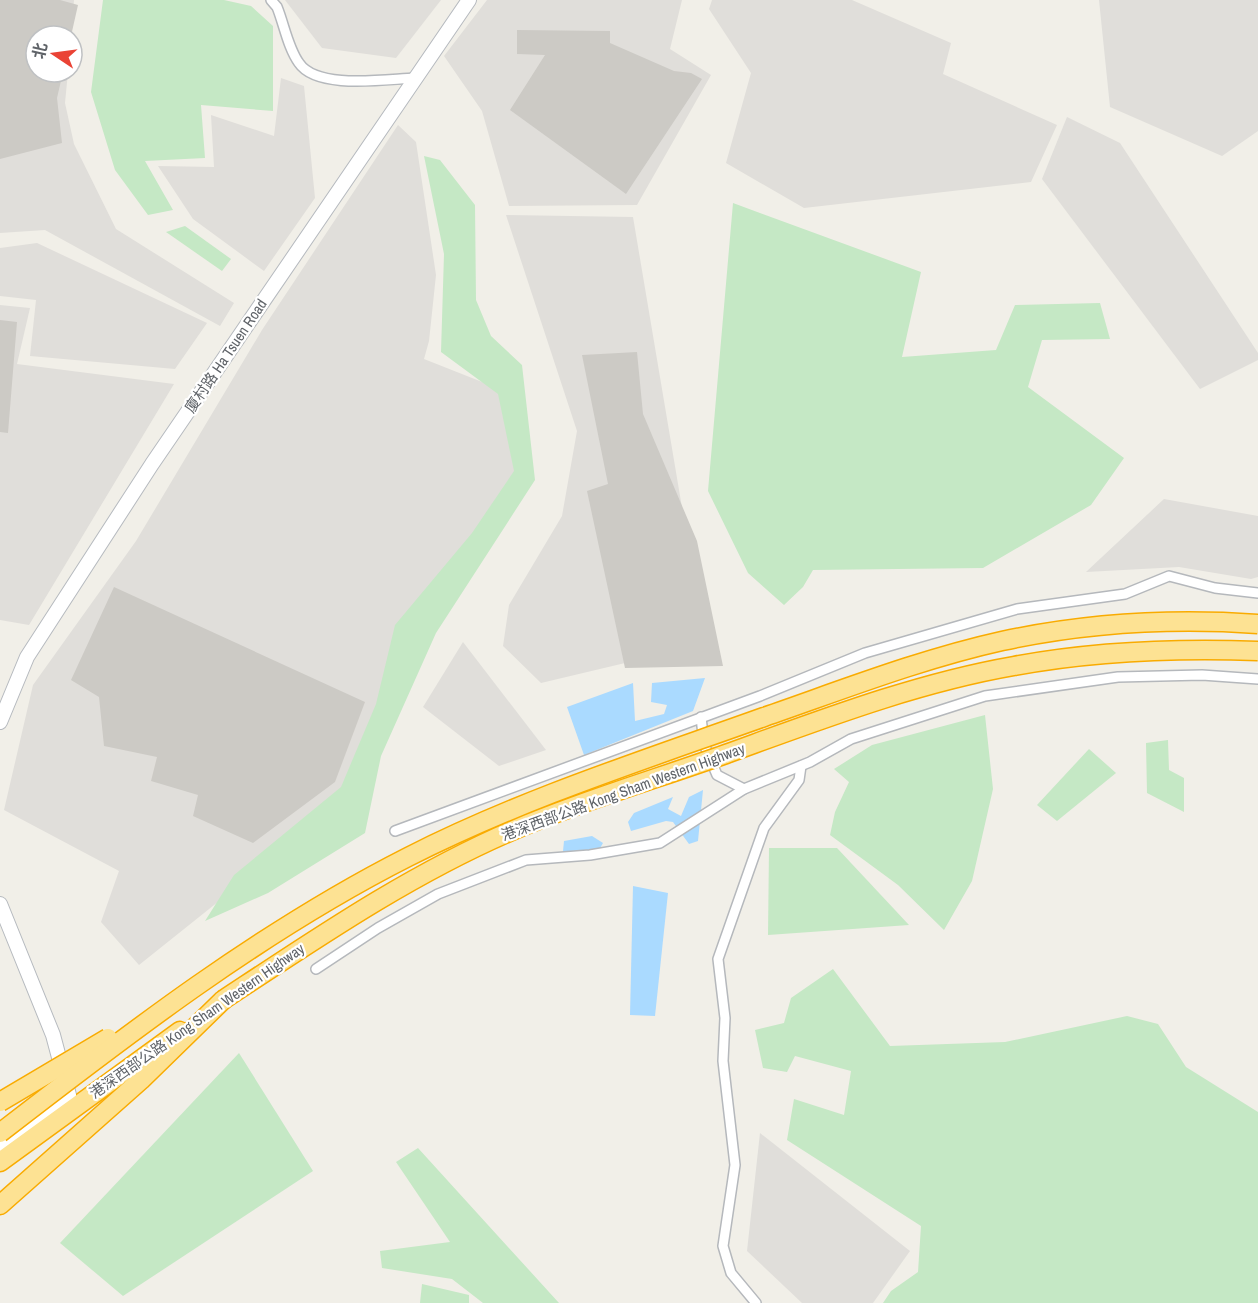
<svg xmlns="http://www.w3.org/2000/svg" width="1258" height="1303" font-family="'Archivo Narrow','Noto Sans SC',sans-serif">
<rect width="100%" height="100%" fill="#f1efe8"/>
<g fill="#e0deda">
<path d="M0,0h74l-3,36h-35v36h32l-3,31 9,41 42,85 118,74 -14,23 -175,-96 -45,3z"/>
<path d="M285,0h156l-45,58 -74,-10z"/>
<path d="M487,0h195l-12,49 41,26 -74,130 -128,1 -27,-95 -38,-55z"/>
<path d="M712,0h140l99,43 -8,31 114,51 -26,57 -227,26 -78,-45 25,-90 -42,-64z"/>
<path d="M1099,0h159v131l-36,25 -112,-49z"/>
<path d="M281,78l23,8 11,112 -51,73 -71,-52 -35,-53 56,1 -3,-52 63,21z"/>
<path d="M1067,117l53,26 138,210v7l-58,29 -158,-210z"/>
<path d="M398,125l18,17 20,133 -7,66 -5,18 86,34 10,92 -81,131 -95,185 -205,164 -38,-43 18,-51 -115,-61 29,-125 103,-144 126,-211z"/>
<path d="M506,215l127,2 72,427 -164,39 -38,-37 6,-41 53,-89 15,-85z"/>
<path d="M37,243l170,80 -32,46 -145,-13 6,-56 -36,-4v-48z"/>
<path d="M0,305l30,3 -13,56 157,20 -145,241 -29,-5z"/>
<path d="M1164,499l94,17v61l-7,2 -72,-12 -93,5z"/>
<path d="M463,642l83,108 -47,16 -76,-59z"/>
<path d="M760,1133l150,118 -37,52h-71l-55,-52z"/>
</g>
<g fill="#c5e8c5">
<path d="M103,0h121l27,6 22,20v85l-72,-6 4,53 -60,3 28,49 -25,5 -33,-45 -24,-78z"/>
<path d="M424,156l16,4 35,45 1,95 15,36 31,29 13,115 -99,153 -55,123 -16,77 -97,60 -63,28 29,-46 107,-88 35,-83 19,-79 77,-92 42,-62 -16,-77 -57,-42 3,-98z"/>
<path d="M733,203l188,69 -19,85 94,-7 19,-45 85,-2 10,36 -68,1 -14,47 96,71 -33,47 -108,63 -170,2 -10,17 -19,18 -36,-32 -40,-82z"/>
<path d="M185,226l46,33 -9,12 -56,-39z"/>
<path d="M985,715l8,74 -21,92 -28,49 -46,-45 -68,-50 5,-23 14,-30 -15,-13 38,-24z"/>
<path d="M1168,740l1,30 15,8v34l-37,-19 -1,-50z"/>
<path d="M1089,749l27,24 -59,48 -20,-16z"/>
<path d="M769,848h68l72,77 -141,10z"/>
<path d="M833,969l57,77 115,-4 122,-26 31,8 28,43 72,45v191h-375l8,-12 27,-19 3,-46 -134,-86 7,-41 50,16 7,-44 -56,-15 -8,16 -24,-4 -8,-38 29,-7 7,-25z"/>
<path d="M239,1053l74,118 -190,125 -63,-53z"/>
<path d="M418,1148l141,155h-76l-31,-24 -70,-11 -2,-17 70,-9 -54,-80z"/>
<path d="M422,1284l47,11v8h-49z"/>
</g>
<g fill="#aadaff">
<path d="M705,678l-12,33 -109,44 -17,-48 66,-24 2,38 29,-7 3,-9 -16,-3 1,-19z"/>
<path d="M703,790l-5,51 -9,3 -16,-22 -7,-1 -35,10 -3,-9 6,-9 39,-16 -5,12 13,7 8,-19z"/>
<path d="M592,836l11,7 -9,16 -22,3 -9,-11 1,-10z"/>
<path d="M633,886l35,7 -13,123 -25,-1z"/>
</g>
<g fill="#cccac5">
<path d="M0,0h60l18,5 -7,31h-35v36h27l-6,26 5,45 -62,16z"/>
<path d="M517,30l93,1v12l64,28 17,2 11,6 -76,115 -116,-84 35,-55 -28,-1z"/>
<path d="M0,320l17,2 -9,111 -8,-1z"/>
<path d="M637,352l6,62 54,127 26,125 -98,2 -38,-177 21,-7 -26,-129z"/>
<path d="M114,587l251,115 -30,80 -82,61 -60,-27 5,-21 -47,-14 6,-24 -53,-11 -5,-49 -28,-17z"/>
</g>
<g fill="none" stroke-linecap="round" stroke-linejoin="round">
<defs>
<g id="street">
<path d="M271,0l6,7c7,17 11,41 22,56 18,27 87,16 116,15"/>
<path d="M701,717l3,27 13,31 27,14"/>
<path d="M395,831l365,-135 105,-43 152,-44 108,-15 44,-18 46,12 43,5"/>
<path d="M316,969l62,-41 60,-34 88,-34 64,-5 70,-12 84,-54 66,-27 41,-23 134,-43 133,-19 84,-2 56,4"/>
<path d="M756,1303l-25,-30 -8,-27 12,-81 -12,-104 2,-43 -7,-59 46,-131 35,-48 2,-14"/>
</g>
<g id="secondary">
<path d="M0,722l27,-65 125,-193 317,-464"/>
<path d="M0,904l53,131 16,60 -69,54"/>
</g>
<g id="highway">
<path d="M0,1162l180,-131"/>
<path d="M0,1205l141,-125 82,-80"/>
</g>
</defs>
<use href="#street" stroke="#b5b8bc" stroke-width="12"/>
<use href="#secondary" stroke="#b6babf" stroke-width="16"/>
<use href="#highway" stroke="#f9ab00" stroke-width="21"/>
<use href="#street" stroke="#fff" stroke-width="9"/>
<use href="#secondary" stroke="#fff" stroke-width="14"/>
<use href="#highway" stroke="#fde293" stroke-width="18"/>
<defs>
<g id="highway-bridge">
<path d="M223,1000c94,-62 189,-127 293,-171 68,-29 140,-50 210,-75 94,-34 190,-71 288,-88 81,-15 162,-18 244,-15"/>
<path d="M0,1102l108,-64"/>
<path d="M0,1133c129,-100 262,-202 408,-276 114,-58 236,-97 356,-140 78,-27 157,-58 238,-76 84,-18 171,-23 256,-17"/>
</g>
</defs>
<use href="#highway-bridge" stroke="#f9ab00" stroke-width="21" stroke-linecap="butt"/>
<use href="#highway-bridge" stroke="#fde293" stroke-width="18"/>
</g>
<g text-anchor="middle" stroke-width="4.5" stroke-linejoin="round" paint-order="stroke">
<g font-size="15" fill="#5f6368" stroke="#fff">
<text transform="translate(226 356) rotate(-56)" y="5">廈村路 Ha Tsuen Road</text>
<text transform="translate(623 792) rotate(-20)" y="5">港深西部公路 Kong Sham Western Highway</text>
<text transform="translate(197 1021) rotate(-35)" y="5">港深西部公路 Kong Sham Western Highway</text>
</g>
</g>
<g transform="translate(54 54) rotate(283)"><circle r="28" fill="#ffffff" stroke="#bfc1c3" stroke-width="1.5"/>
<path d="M0-4.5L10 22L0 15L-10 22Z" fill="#ea4335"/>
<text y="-9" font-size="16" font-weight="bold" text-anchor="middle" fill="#5f6368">北</text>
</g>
</svg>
